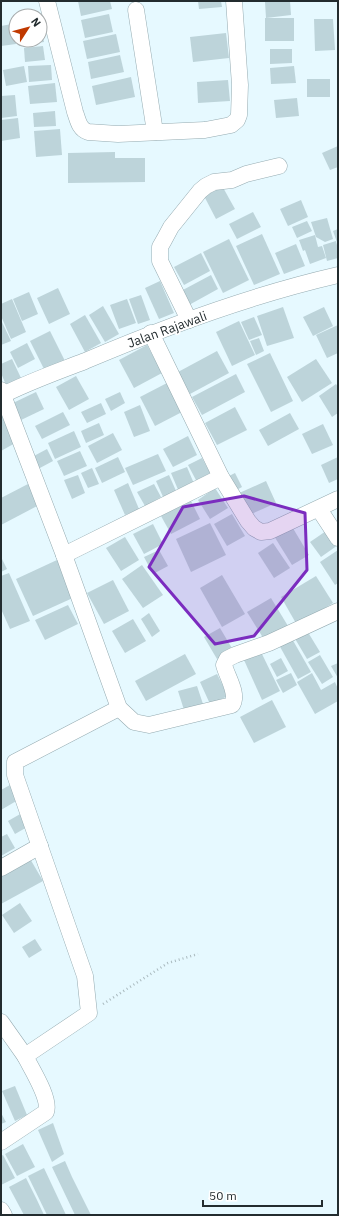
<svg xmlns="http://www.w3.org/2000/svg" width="339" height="1216" font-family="'IBM Plex Sans',sans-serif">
<rect width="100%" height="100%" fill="#e6f9ff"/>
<g fill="#bdd4da">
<path d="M78,1h32l2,8 -31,7z"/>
<path d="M198,1h23l1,6 -23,2z"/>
<path d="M275,1h15l1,14 -25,3 -1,-16z"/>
<path d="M109,14l4,18 -28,6 -4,-18z"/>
<rect x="265" y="18" width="29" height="23"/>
<path d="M314,19h19l2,31 -20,1z"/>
<path d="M40,20l4,22 -25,4 -1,-6h22z"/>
<path d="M12,24l4,20 -15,2v-20z"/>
<path d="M226,33l3,25 -36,4 -3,-25z"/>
<path d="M116,34l4,18 -33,7 -4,-18z"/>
<path d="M43,46l2,14 -20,2 -1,-14z"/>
<path d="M270,49h22v14l-22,1z"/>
<path d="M120,55l4,17 -33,7 -3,-17z"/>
<path d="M51,65l1,15 -23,2 -1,-16z"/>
<path d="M24,66l3,16 -21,4 -3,-16z"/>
<path d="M294,66l2,17 -25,1 -1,-16z"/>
<path d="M131,77l4,20 -39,8 -4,-19z"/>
<rect x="307" y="79" width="23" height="18"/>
<path d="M228,80l2,21 -32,2 -1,-21z"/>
<path d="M55,83l2,19 -27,2 -2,-18z"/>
<path d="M15,95l2,21 -16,2v-22z"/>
<path d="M297,98l2,18 -23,2 -2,-18z"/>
<path d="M55,111l1,15 -22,1 -1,-14z"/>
<path d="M18,118l2,20 -19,3v-21z"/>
<path d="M60,129l2,26 -26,2 -2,-26z"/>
<path d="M338,146v21l-8,3 -8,-17z"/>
<path d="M115,152v6h30v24l-77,1v-30z"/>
<path d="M221,184l14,25 -19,10 -13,-25z"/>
<path d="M301,200l7,17 -20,9 -8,-17z"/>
<path d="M253,212l8,15 -24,12 -8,-15z"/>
<path d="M327,218l6,21 -8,3 -9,-5 -5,-15z"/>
<path d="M307,221l5,10 -15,7 -5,-11z"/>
<path d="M338,229v16l-5,-14z"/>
<path d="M262,234l18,40 -26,11 -18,-39z"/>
<path d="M315,235l3,12 4,-1 4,12 -16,6 -5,-14 -2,1 -4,-11z"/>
<path d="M229,239l20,41 -26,13 -20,-41z"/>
<path d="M336,241l2,8v9l-11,3 -4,-16z"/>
<path d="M296,244l9,22 -21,8 -9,-21z"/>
<path d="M201,253l9,18 -26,14 -10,-18z"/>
<path d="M211,275l7,14 -29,16 -8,-14z"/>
<path d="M160,281l14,32 -15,6 -14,-31z"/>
<path d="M58,288l12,26 -21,10 -12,-26z"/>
<path d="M29,292l9,22 -16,7 -9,-22z"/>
<path d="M141,295l9,25 -12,4 -9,-25z"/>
<path d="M12,299l14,33 -15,7 -10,-23v-12z"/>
<path d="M127,299l9,24 -17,6 -9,-24z"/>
<path d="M103,306l16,28 -14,8 -16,-27z"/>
<path d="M283,307l11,31 -27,8 -10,-30z"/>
<path d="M324,307l9,19 -20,10 -10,-19z"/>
<path d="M85,315l16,28 -16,9 -15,-28z"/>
<path d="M254,317l8,18 -13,5 -8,-18z"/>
<path d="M1,320l10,21 -10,4z"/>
<path d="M239,321l16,34 -23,11 -16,-34z"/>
<path d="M338,325v28l-11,5 -11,-23z"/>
<path d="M50,331l15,30 -20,10 -15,-30z"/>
<path d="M259,338l5,13 -8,4 -6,-14z"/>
<path d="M27,343l8,16 -17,9 -8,-16z"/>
<path d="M147,345l15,28 -28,15 -15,-28z"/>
<path d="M217,351l12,22 -39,21 -12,-22z"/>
<path d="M270,353l23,48 -22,11 -24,-48z"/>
<path d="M12,359l9,19 -15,7 -5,-12v-9z"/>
<path d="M316,359l16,24 -30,19 -15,-25z"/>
<path d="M236,374l9,18 -43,23 -10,-18z"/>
<path d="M76,376l13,23 -20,11 -13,-23z"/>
<path d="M167,383l15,29 -27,14 -15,-29z"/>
<path d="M336,384l2,3v26l-6,4 -13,-21z"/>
<path d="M36,392l8,17 -23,11 -8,-17z"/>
<path d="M120,392l5,11 -14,8 -6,-12z"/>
<path d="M101,403l5,11 -19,9 -6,-11z"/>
<path d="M140,405l10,26 -16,6 -10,-25z"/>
<path d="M235,407l12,23 -30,15 -12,-22z"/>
<path d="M63,412l7,13 -28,14 -7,-13z"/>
<path d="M290,413l9,16 -31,17 -9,-16z"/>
<path d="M1,414l16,28 -16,9z"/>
<path d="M99,423l5,12 -18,8 -5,-12z"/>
<path d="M323,424l10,21 -21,9 -10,-20z"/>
<path d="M74,431l7,16 -26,12 -7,-16z"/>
<path d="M113,433l9,17 -25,13 -9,-17z"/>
<path d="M188,436l9,19 -24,12 -10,-18z"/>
<path d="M47,449l6,12 -15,8 -6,-12z"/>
<path d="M80,451l7,15 -23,10 -7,-15z"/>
<path d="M158,454l8,17 -33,14 -8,-17z"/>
<path d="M118,457l7,15 -23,11 -7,-15z"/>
<path d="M338,457v22l-9,4 -8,-18z"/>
<path d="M202,458l9,17 -14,7 -9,-17z"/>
<path d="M187,467l8,19 -16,6 -8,-19z"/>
<path d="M92,468l7,16 -11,4 -7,-15z"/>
<path d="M235,473l7,14 -9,5 -8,-14z"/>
<path d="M78,475l7,18 -13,6 -8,-19z"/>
<path d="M169,475l8,18 -13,6 -8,-18z"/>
<path d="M266,481l10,22 -29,13 -10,-22z"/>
<path d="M128,483l11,26 -14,6 -11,-25z"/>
<path d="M28,484l11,21 -38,20v-27z"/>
<path d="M154,484l7,13 -16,9 -8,-14z"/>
<path d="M215,488l13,20 -18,11 -12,-19z"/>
<path d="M191,501l9,18 -29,15 -10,-18z"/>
<path d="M232,514l13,22 -18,10 -13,-22z"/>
<path d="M210,523l16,32 -35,17 -15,-33z"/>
<path d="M153,524l10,20 -19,10 -11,-20z"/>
<path d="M291,525l18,30 -17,10 -18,-29z"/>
<path d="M329,529l9,16 -17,12 -11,-15z"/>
<path d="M125,537l14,23 -18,11 -15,-23z"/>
<path d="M273,543l17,25 -16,10 -16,-25z"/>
<path d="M159,550l9,16 -15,8 -9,-17z"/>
<path d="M338,550v33l-3,2 -15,-23z"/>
<path d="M1,557l6,12 -6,3z"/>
<path d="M57,560l18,37 -42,19 -17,-37z"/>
<path d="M142,565l21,30 -20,13 -21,-29z"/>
<path d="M9,573l21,48 -20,8 -9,-20v-33z"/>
<path d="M222,575l23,39 -23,13 -22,-39z"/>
<path d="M316,576l17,27 -36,22 -16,-28z"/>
<path d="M113,580l16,31 -25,13 -17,-31z"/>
<path d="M271,598l17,28 -23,15 -18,-29z"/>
<path d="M68,605l10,19 -33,16 -10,-20z"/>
<path d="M149,613l11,18 -8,6 -11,-18z"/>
<path d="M133,619l13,22 -21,12 -13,-22z"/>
<path d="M220,628l13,22 -16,9 -13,-22z"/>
<path d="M306,629l14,23 -13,7 -13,-22z"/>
<path d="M291,637l20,35 -13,7 -19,-34z"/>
<path d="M261,652l19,39 -18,9 -18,-40z"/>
<path d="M185,654l11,20 -50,27 -11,-20z"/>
<path d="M320,655l13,22 -11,7 -14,-22z"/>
<path d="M281,658l7,13 -11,6 -7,-13z"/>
<path d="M338,663v15l-7,-12z"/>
<path d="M291,673l6,12 -14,8 -7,-13z"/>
<path d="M312,673l9,17 14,-8 3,7v12l-23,13 -18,-32z"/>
<path d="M217,674l11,22 -18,8 -10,-22z"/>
<path d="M197,686l7,21 -19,6 -7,-22z"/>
<path d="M272,700l14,27 -32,16 -14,-26z"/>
<path d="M10,785l8,15 -17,10v-20z"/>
<path d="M22,813l7,13 -14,8 -7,-13z"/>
<path d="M7,834l8,14 -14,8v-19z"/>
<path d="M29,857l14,24 -42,23v-32z"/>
<path d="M20,903l12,18 -18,12 -12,-18z"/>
<path d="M35,939l7,11 -13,8 -7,-11z"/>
<path d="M15,1086l12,29 -12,6 -13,-30z"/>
<path d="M1,1113l5,9 -5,2z"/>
<path d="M53,1123l11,31 -12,8 -14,-32z"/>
<path d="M23,1144l12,23 -18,9 -12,-22z"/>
<path d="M3,1155l12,23 -14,7v-29z"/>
<path d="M65,1161l7,16 19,38h-16l-23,-48z"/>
<path d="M44,1168l22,47h-19l-19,-39z"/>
<path d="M26,1178l11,22 7,15h-20l-15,-28z"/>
</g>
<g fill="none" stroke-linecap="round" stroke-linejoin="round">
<defs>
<g id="minor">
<path d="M47,1l28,111c3,8 4,17 13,20l30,2 87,-4 26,-5 6,-5 2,-5 1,-30 -6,-84"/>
<path d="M136,10l19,122"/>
<path d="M189,320l-29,-59v-14l4,-7 7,-13 29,-36 6,-5 8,-4 18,-2 14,-6 33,-8"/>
<path d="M151,333l70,144 27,44 6,7 7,4 9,-1 68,-32"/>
<path d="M1,390l63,165 55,153 15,14 15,3 83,-20c7,-11 -5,-28 -8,-40l3,-6 8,-4 34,-12 69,-32"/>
<path d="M1,396c27,-14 56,-24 84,-35 82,-35 166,-66 253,-86"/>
<path d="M319,509l19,29"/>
<path d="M64,555l157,-78"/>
<path d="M1,868l39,-22"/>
<path d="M1,1022l24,34 64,-43 -4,-37 -70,-201v-13l104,-54"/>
<path d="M1,1142l45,-30c5,-13 -15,-44 -21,-56"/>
<path d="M1,1210l3,5"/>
</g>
</defs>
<use href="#minor" stroke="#95abb1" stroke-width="17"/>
<path stroke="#aababf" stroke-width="2.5" stroke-dasharray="1 3" stroke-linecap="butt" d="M103,1004l65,-41 30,-9"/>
<use href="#minor" stroke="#fff" stroke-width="16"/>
</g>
<path fill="#7b2cbf" fill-opacity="0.2" stroke="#7b2cbf" stroke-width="3" stroke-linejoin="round" d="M244,496l61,17 2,57 -53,66 -39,8 -66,-77 34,-60z"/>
<g text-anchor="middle" stroke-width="3.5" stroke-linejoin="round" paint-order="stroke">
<g font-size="13" fill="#232c2f" stroke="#fff">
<text transform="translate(167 329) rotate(-20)" y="5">Jalan Rajawali</text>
</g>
</g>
<rect width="339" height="1216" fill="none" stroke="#232c2f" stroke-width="4"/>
<g transform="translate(28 28) rotate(54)"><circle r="19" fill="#ffffff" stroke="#a7abac"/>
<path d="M0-3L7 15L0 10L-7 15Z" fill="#c03900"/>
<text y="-6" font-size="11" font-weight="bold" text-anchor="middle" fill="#232c2f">N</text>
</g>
<path d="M203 1200v6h119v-6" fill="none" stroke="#232c2f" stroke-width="2"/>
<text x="209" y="1200" font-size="12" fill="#232c2f" stroke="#ffffff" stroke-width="3" paint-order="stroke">50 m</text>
</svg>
